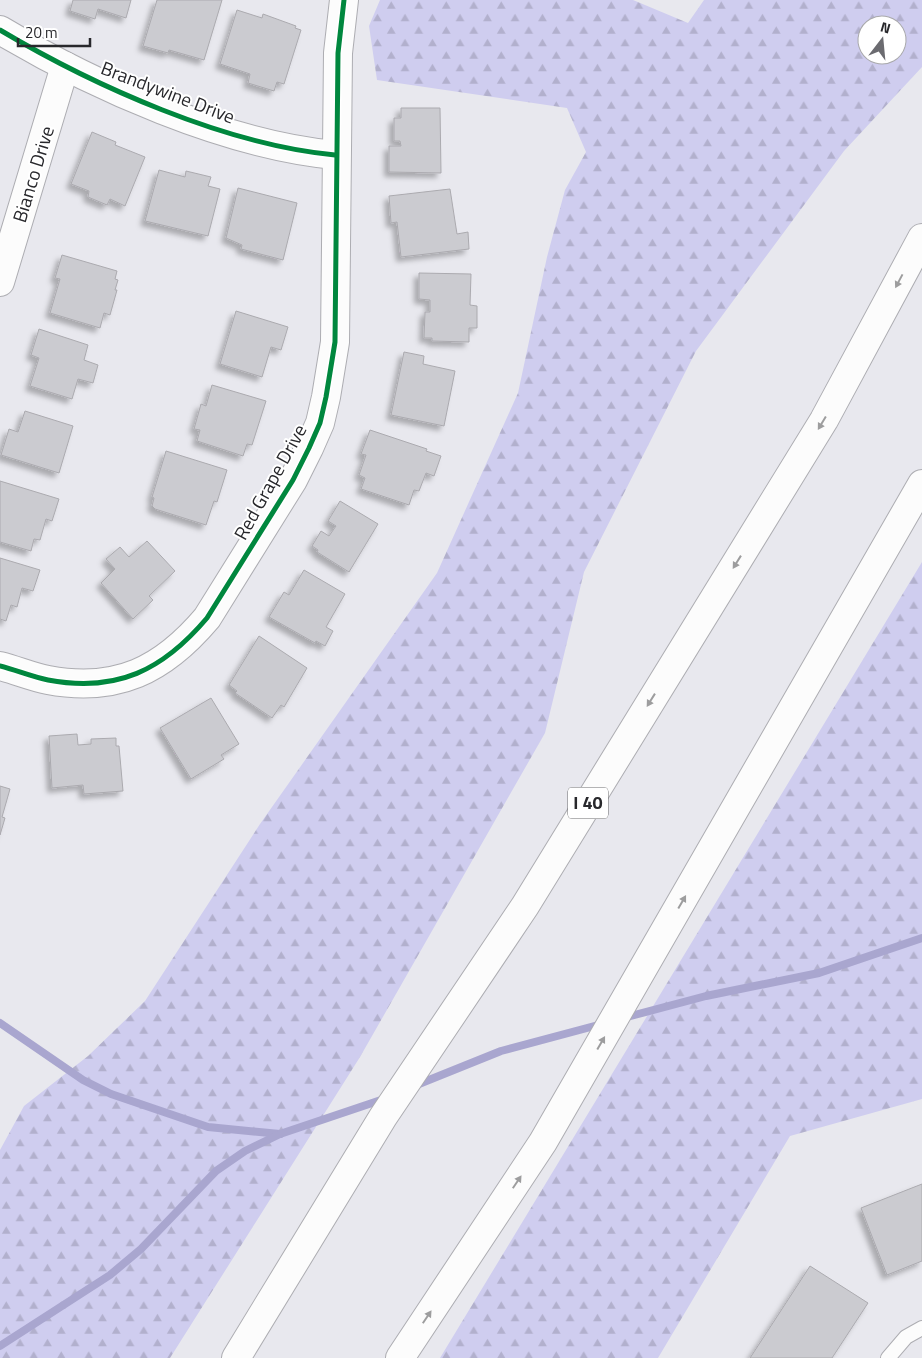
<svg xmlns="http://www.w3.org/2000/svg" width="922" height="1358" font-family="'Titillium Web',sans-serif">
<defs>
<pattern id="forest-firs" width="22" height="20" patternUnits="userSpaceOnUse" patternTransform="scale(1.25)"><rect width="22" height="20" fill="#cfcdef"/><path d="M5 1l3.5 6h-7zM16 11l3.5 6h-7z" fill="#b2b0cd"/></pattern>
<filter id="shadow"><feDropShadow dx="-4.5" dy="4.5" stdDeviation="2.5" flood-color="#0004"/></filter>
</defs>
<rect width="100%" height="100%" fill="#e8e8ee"/>
<g fill="url(#forest-firs)" fill-rule="evenodd">
<path d="M380,0h253l55,23 16,-23h218v67l-78,84 -148,200 -112,221 -39,161 -185,324 -190,301h-170v-208l24,-44 64,-50 57,-55 115,-177 177,-251 81,-180 29,-136 18,-67 21,-38 -19,-44 -190,-28 -8,-54zM867,25h30v30h-30z"/>
<path d="M922,562v537l-132,37 -132,222h-218z"/>
</g>
<g fill="none" stroke-linecap="round" stroke-linejoin="round">
<g stroke="#a9a6cf" stroke-width="8">
<path d="M623,1018l83,-22 113,-23 103,-35"/>
<path d="M0,1023l83,57 28,14 97,33 72,7"/>
<path d="M414,1086l87,-35 101,-27"/>
<path d="M0,1346l110,-71 31,-26 75,-78 29,-20 35,-17 101,-34"/>
</g>
</g>
<g fill="#cbcbd0" stroke="#abaaaf" filter="url(#shadow)">
<path d="M73,0h58l-5,18 -28,-9 -3,10 -25,-8z"/>
<path d="M157,0h65l-18,60 -35,-10 -1,3 -25,-7z"/>
<path d="M237,10l25,8 1,-4 33,12 -1,2 6,2 -17,54 -7,-2 -3,9 -26,-8 2,-9 -30,-10z"/>
<path d="M401,108h39l1,65 -52,-1v-26h12l-1,-5h-6v-23h7z"/>
<path d="M92,132l24,10 -1,3 30,12 -20,49 -15,-7 -3,6 -19,-8 1,-6 -18,-7z"/>
<path d="M159,170l26,7 1,-6 25,6 -3,9 12,3 -12,47 -63,-15z"/>
<path d="M238,188l59,15 -14,57 -42,-11 1,-4 -16,-7z"/>
<path d="M450,189l7,45 11,-2 1,17 -68,8 -4,-35 -6,1 -2,-27z"/>
<path d="M62,255l55,16 -2,8 3,1 -3,10h2l-7,25 -6,-2 -4,15 -50,-15 10,-34 -5,-1z"/>
<path d="M419,273l52,1 -1,31 7,1v22h-8v14l-37,-1v-3h-8l1,-26h5v-12l-11,-1z"/>
<path d="M236,311l52,16 -7,23 -10,-3 -9,30 -42,-13z"/>
<path d="M39,329l49,16 -4,15 14,5 -5,18 -15,-4 -6,20 -42,-13 9,-28 -8,-3z"/>
<path d="M404,352l20,4 -1,8 32,7 -11,55 -53,-11z"/>
<path d="M212,385l54,16 -14,44 -5,-1 -4,12 -46,-15 3,-11 -6,-1 7,-25 5,2z"/>
<path d="M25,411l48,15 -14,47 -58,-18 8,-26 9,3z"/>
<path d="M370,430l57,19 -1,2 15,5 -7,20 -8,-3 -7,18 -5,-1 -5,15 -48,-16 4,-11 -6,-3 7,-20 -5,-1z"/>
<path d="M166,451l61,19 -10,32 -3,-1 -8,24 -51,-16 -3,-3 2,-8 -2,-1z"/>
<path d="M0,481l59,18 -7,22 -6,-2 -6,21 -6,-1 -3,12 -31,-9z"/>
<path d="M340,501l38,23 -29,48 -32,-20 1,-2 -6,-4 9,-15 8,5 7,-10 -8,-5z"/>
<path d="M147,541l28,30 -26,25 4,4 -20,19 -32,-36 14,-14 -9,-10 14,-12 9,10z"/>
<path d="M0,558l40,12 -7,21 -11,-3 -5,19 -6,-2 -5,16 -6,-2z"/>
<path d="M304,570l41,24 -19,33 7,4 -8,15 -9,-5 -1,2 -46,-26 15,-25 5,3z"/>
<path d="M259,636l48,32 -23,39 -3,-2 -9,13 -37,-25 2,-2 -8,-6z"/>
<path d="M211,698l28,46 -18,11 3,4 -33,20 -31,-51z"/>
<path d="M77,734l1,11 13,-1v-5l25,-1v8h3l4,45 -39,3 -1,-9 -31,3 -3,-52z"/>
<path d="M0,786l10,3 -8,28 3,1 -5,17z"/>
<path d="M922,1184v77l-35,14 -26,-67z"/>
<path d="M810,1266l58,37 -36,55h-82z"/>
</g>
<g fill="none" stroke-linecap="round" stroke-linejoin="round">
<defs>
<path id="lane" d="M888,1358l18,-21 16,-9"/>
<g id="street">
<path d="M0,30c94,56 226,115 335,125"/>
<path d="M0,282l65,-216"/>
<path d="M0,666c16,4 32,11 48,14 69,13 115,-10 159,-62l86,-138 16,-32 11,-25 6,-26 9,-55 3,-289 6,-53"/>
</g>
<g id="highway">
<path d="M236,1358l147,-241 142,-211 299,-486 98,-182"/>
<path d="M400,1358l143,-216 379,-658"/>
</g>
</defs>
<use href="#lane" stroke="#adadb2" stroke-width="16"/>
<use href="#street" stroke="#adadb2" stroke-width="30"/>
<use href="#highway" stroke="#adadb2" stroke-width="30"/>
<use href="#lane" stroke="#fcfcfc" stroke-width="14"/>
<use href="#street" stroke="#fcfcfc" stroke-width="28"/>
<use href="#highway" stroke="#fcfcfc" stroke-width="28"/>
<defs>
<g id="cycleway">
<path d="M0,30c94,56 226,115 335,125"/>
<path d="M0,666c16,4 32,11 48,14 69,13 115,-10 159,-62l86,-138 16,-32 11,-25 6,-26 9,-55 3,-289 6,-53"/>
</g>
</defs>
<use href="#cycleway" stroke="#fff" stroke-width="8"/>
<use href="#cycleway" stroke="#00873e" stroke-width="5"/>
</g>
<defs><path id="oneway-solid" d="M-6-.8H1V-3.2L6.5 0L1 3.2V.8H-6Z" transform="scale(1.25)"/></defs>
<g fill="#9d9d9e">
<use href="#oneway-solid" transform="translate(899 281) rotate(118)"/>
<use href="#oneway-solid" transform="translate(822 423) rotate(121)"/>
<use href="#oneway-solid" transform="translate(737 562) rotate(122)"/>
<use href="#oneway-solid" transform="translate(651 700) rotate(122)"/>
<use href="#oneway-solid" transform="translate(682 902) rotate(-60)"/>
<use href="#oneway-solid" transform="translate(601 1043) rotate(-60)"/>
<use href="#oneway-solid" transform="translate(517 1182) rotate(-56)"/>
<use href="#oneway-solid" transform="translate(427 1317) rotate(-56)"/>
</g>
<g text-anchor="middle" stroke-width="4" stroke-linejoin="round" paint-order="stroke">
<rect fill="#fff" stroke="#68686b" stroke-width="1" x="568" y="787.5" width="40" height="31" rx="4"/>
<g font-size="18" font-weight="bold" fill="#28282c">
<text x="588" y="809">I 40</text>
</g>
<g font-size="19" fill="#28282c" stroke="#fff">
<text transform="translate(168 92) rotate(21)" y="7">Brandywine Drive</text>
<text transform="translate(33 174) rotate(-73)" y="7">Bianco Drive</text>
<text transform="translate(270 482) rotate(-61)" y="7">Red Grape Drive</text>
</g>
</g>
<g transform="translate(882 40) rotate(16)"><circle r="24" fill="#ffffff" stroke="#a9a9ab"/>
<path d="M0-4L9 19L0 12L-9 19Z" fill="#6b6b70"/>
<text y="-8" font-size="14" font-weight="bold" text-anchor="middle" fill="#28282c">N</text>
</g>
<path d="M18 38v8h72v-8" fill="none" stroke="#28282c" stroke-width="2.5"/>
<text x="25" y="38" font-size="15" fill="#28282c" stroke="#ffffff" stroke-width="4" paint-order="stroke">20 m</text>
</svg>
